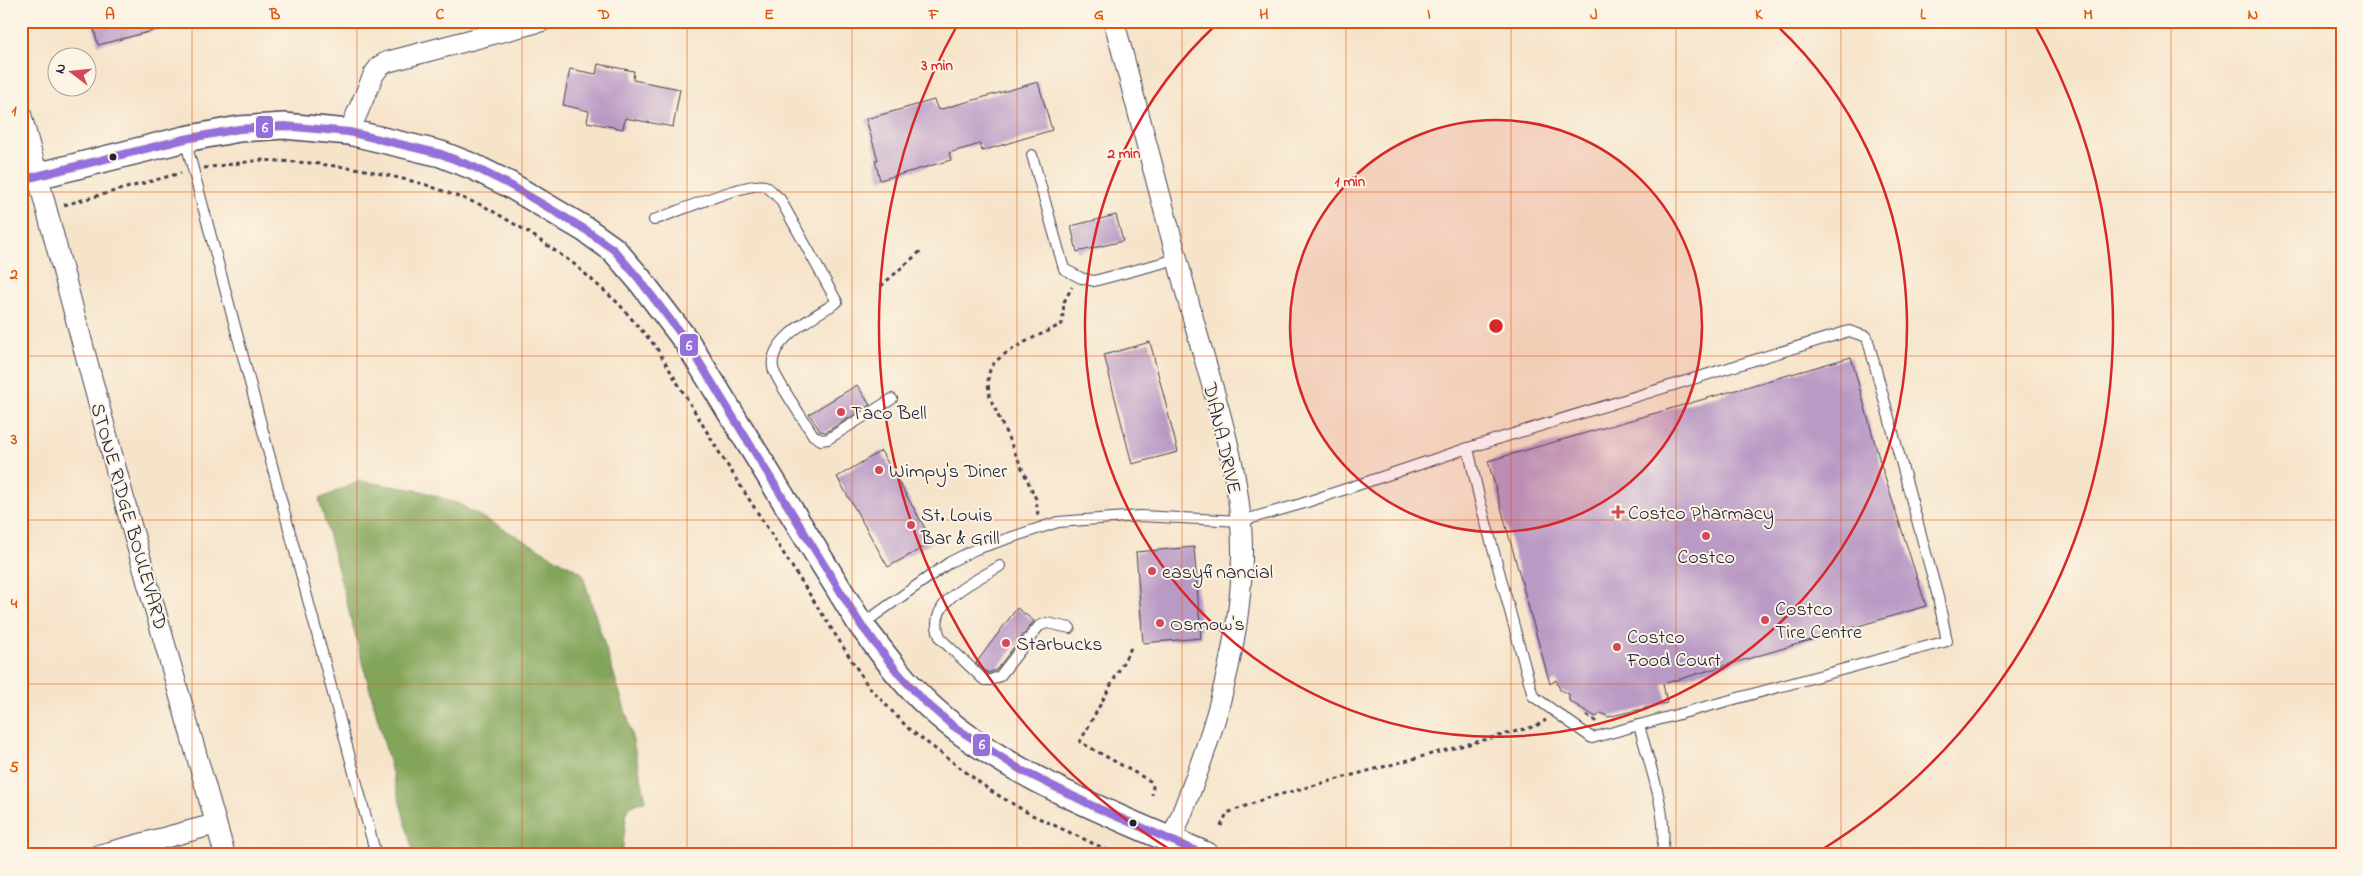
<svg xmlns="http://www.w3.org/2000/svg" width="2363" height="876" font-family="'Indie Flower',sans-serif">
<rect width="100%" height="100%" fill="#fcf5e5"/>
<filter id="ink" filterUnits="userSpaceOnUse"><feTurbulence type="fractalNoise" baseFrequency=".02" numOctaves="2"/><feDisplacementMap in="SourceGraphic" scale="10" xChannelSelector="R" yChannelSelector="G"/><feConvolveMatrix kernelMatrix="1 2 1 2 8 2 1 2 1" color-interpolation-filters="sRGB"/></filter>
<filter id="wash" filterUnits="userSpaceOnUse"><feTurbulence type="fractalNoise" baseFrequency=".0096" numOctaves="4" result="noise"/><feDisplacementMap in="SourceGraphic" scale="20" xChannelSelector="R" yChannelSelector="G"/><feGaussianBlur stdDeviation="1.12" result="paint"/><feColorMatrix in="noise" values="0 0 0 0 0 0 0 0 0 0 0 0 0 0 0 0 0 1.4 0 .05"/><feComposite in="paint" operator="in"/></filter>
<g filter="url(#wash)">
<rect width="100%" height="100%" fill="#f6e4ca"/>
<path fill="#83a55a" stroke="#52644a" d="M360,481l62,10 37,13 123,69 46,146 18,81 -19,8 -5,47h-208l-95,-356z"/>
<g id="blocks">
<g fill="#b99ac5">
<path d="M92,21h80v5l-74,19z"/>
<path d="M598,64l36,7 -1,9 47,9 -7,38 -48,-9 -2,11 -36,-7 2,-11 -26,-6 7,-36 26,5z"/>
<path d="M1038,82l14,48 -70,21 -2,-7 -31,9 2,7 -71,20 -5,-20h3l-12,-41 68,-19 4,10z"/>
<path d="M1116,215l7,26 -46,11 -6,-26z"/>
<path d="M1150,342l28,110 -46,12 -28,-109z"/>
<path d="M1851,357l30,108 45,141 -263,78 4,19 -59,14 -6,-4 -6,4 -27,-16v-7l-9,-4 -4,-10 -6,4 -62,-223z"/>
<path d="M857,385l13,20 -44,27 -6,-1 -11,-17z"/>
<path d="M881,451l52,91 -45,25 -51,-90z"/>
<path d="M1194,547l7,91 -58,5 -7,-91z"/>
<path d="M1017,608l17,13 -38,49 -8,3 -12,-10z"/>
</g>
</g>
</g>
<g filter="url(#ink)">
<use href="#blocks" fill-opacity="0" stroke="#423f50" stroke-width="1"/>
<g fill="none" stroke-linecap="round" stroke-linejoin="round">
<defs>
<g id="service">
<path d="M185,139l191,716"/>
<path d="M1032,155l32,114 17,9 13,3 83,-22"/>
<path d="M654,220c20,-7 96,-40 111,-34 6,3 10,9 15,13l57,103c-20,13 -69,37 -64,66 2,11 33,55 40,67l8,5 7,-1 64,-40"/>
<path d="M1468,448l381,-117 18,6 71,260 9,44 -308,84c9,36 32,95 22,130"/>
<path d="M1000,566c-24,15 -78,36 -59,73l43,41h7l9,-4 39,-50 8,-3 23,5"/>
<path d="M861,625l89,-63 26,-13 82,-27 82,-6 101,5 60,-17 167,-56 12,53 53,195 59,42 47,-13"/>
</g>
<g id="minor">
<path d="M1114,21c27,101 53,201 80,301 21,76 49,154 48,233 -1,104 -37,205 -77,300"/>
<path d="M21,114l110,411 94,330"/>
<path d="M349,132l25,-58 6,-8 7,-4 155,-41"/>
<path d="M99,855l117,-31"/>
</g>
<path id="tertiary" d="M21,180l164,-41 54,-10 45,-3 65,6 92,22 33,13 36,18 76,45 28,20 25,29 48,63 174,283c20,26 39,53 63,76 73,71 189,114 282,154"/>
</defs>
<use href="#service" stroke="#423f50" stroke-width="12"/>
<use href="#minor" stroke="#423f50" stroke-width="22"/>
<use href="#tertiary" stroke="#423f50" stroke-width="28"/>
<g stroke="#423f50" stroke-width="3" stroke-dasharray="4 4" stroke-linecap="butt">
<path d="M204,168l57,-8 50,3 50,6 63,15 60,22 44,26 46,32 44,39 38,44 63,105 149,234 41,43 82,62 39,23 88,41"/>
<path d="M64,205l117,-32"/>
<path d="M21,216l8,-2"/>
<path d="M881,286l42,-37"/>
<path d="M1038,515l-2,-16 -45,-99c-3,-11 -5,-24 1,-34 12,-17 51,-32 70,-42l2,-22 8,-15"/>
<path d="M1131,648l-51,94 70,39 3,6 -1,8"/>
<path d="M1586,715l11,7"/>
<path d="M1221,826l6,-13 40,-15 269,-72 10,-6"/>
</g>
<use href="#service" stroke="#fff" stroke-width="10"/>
<use href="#minor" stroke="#fff" stroke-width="20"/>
<use href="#tertiary" stroke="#fff" stroke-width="25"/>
<defs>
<path id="bus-1" d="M21,180l164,-41 54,-10 45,-3 65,6 92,22 33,13 36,18 76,45 28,20 25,29 48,63 174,283 38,49 25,27 29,25 68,44 74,37 110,48"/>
</defs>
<use href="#bus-1" stroke="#fcf5e5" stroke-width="11"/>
<use href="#bus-1" stroke="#9370db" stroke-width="8"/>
</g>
</g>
<path fill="none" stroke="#de560e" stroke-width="1" stroke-opacity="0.55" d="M192,21v834M357,21v834M522,21v834M687,21v834M852,21v834M1017,21v834M1182,21v834M1346,21v834M1511,21v834M1676,21v834M1841,21v834M2006,21v834M2171,21v834M21,192h2321M21,356h2321M21,520h2321M21,684h2321"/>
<circle cx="1496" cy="326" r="206" fill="#d62828" fill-opacity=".12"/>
<g fill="none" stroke="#d62828" stroke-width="2.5">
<circle cx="1496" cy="326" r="206"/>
<path d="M1774 23A411 411 0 1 1 1218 23"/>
<path d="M1174 852A617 617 0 0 1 959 22M2033 22A617 617 0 0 1 1818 852"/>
</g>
<g fill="#22223b" stroke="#fcf5e5" stroke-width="2">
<circle cx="113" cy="157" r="4.5"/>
<circle cx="1133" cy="823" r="4.5"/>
</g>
<g fill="#d1495b" stroke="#fcf5e5" stroke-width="2">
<circle cx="841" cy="412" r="5"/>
<circle cx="879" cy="470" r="5"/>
<path d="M1615.5 504.5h5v5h5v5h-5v5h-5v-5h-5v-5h5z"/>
<circle cx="911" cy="525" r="5"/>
<circle cx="1706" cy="536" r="5"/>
<circle cx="1152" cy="571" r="5"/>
<circle cx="1765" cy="620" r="5"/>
<circle cx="1160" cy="623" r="5"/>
<circle cx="1006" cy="643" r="5"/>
<circle cx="1617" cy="647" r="5"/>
</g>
<g text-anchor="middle" stroke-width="4" stroke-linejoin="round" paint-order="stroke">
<g font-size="20" fill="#22223b" stroke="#fcf5e5" text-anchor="start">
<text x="851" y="419">Taco Bell</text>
<text x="889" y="477">Wimpy's Diner</text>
<text x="1628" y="519">Costco Pharmacy</text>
<text x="921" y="521">St. Louis<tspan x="921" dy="23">Bar &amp; Grill</tspan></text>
<text x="1706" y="563" text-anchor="middle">Costco</text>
<text x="1162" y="578">easyfinancial</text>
<text x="1775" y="615">Costco<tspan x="1775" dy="23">Tire Centre</tspan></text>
<text x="1170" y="630">Osmow's</text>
<text x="1627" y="643">Costco<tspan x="1627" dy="23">Food Court</tspan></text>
<text x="1016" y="650">Starbucks</text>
</g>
<g font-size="20" fill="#22223b" stroke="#fcf5e5">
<text transform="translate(1223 438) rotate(77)" y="7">DIANA DRIVE</text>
<text transform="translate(130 516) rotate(74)" y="7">STONE RIDGE BOULEVARD</text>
</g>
</g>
<circle cx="1496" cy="326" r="8" fill="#d62828" stroke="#fcf5e5" stroke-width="2.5"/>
<g font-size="15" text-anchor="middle" font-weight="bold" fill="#d62828" stroke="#fcf5e5" stroke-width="4" stroke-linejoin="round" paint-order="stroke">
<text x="937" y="70">3 min</text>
<text x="1124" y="158">2 min</text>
<text x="1350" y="186">1 min</text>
</g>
<g stroke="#fcf5e5" stroke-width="2">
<rect x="255" y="115" width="19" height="24" rx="5" fill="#9370db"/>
<rect x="679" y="333" width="20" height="24" rx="5" fill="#9370db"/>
<rect x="972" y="733" width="19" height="24" rx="5" fill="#9370db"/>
</g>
<g font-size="14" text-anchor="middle" font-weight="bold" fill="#fff">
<text x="265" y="132">6</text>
<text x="689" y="350">6</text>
<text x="982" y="749">6</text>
</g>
<rect width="2363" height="876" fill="none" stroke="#fcf5e5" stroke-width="55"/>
<g transform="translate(72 72) rotate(286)"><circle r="24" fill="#fcf5e5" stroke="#a5a1a1"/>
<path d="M0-4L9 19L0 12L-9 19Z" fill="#d1495b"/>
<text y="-8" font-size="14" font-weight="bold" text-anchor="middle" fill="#22223b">N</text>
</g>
<rect x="28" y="28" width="2308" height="820" fill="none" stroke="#de560e" stroke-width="2"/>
<g font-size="16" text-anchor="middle" font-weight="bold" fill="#de560e">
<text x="110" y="19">A</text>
<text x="275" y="19">B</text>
<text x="440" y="19">C</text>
<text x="604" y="19">D</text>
<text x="769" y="19">E</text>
<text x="934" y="19">F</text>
<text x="1099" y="19">G</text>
<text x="1264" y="19">H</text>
<text x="1429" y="19">I</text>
<text x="1594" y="19">J</text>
<text x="1759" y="19">K</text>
<text x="1923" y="19">L</text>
<text x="2088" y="19">M</text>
<text x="2253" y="19">N</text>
<text x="14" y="115">1</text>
<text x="14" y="279">2</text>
<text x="14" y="444">3</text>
<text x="14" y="608">4</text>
<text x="14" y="772">5</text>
</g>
</svg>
